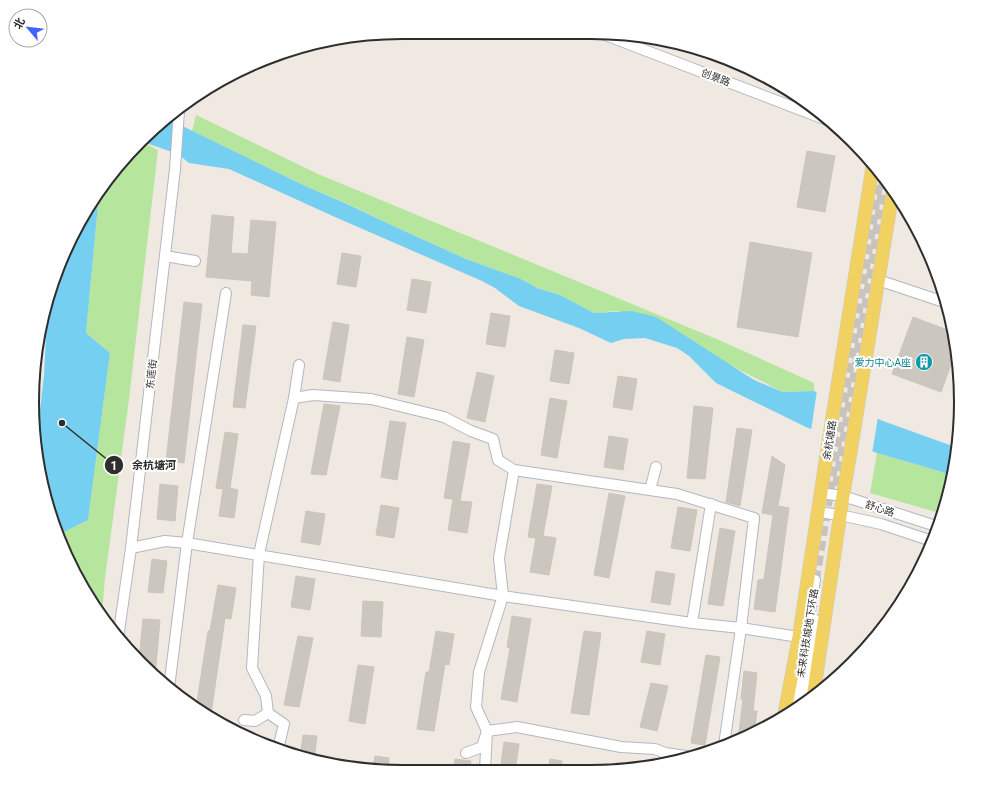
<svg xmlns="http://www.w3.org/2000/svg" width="993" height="804" font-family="Roboto,'Noto Sans SC',sans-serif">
<rect width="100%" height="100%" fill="#efe9e1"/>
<g fill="#b6e59e">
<path d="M196,115l122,59 401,166 95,43v8l-31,1 -59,-30 -106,-51 -24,2 -34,-18 -23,-7 -16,-9 -55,-20 -64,-29 -54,-26 -45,-19 -111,-54z"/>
<path d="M140,141l18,9 -29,249 -24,179 -3,36 -32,-48 -7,-22 1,-12 24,-12 22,-167 -24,-20 13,-139z"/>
<path d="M877,453l62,18 13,5 -9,38 -73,-21z"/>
</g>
<g fill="#75cff0">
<path d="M168,119l135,66 44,19 55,26 64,29 55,20 16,9 23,7 34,18 38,-2 24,6 98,63 29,12 31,-1 69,30 75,27 -6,28 -13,-5 -62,-18 -69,-25 -92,-45 -27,-27 -12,-8 -32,-10 -21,1 -13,4 -32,-15 -60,-22 -24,-18 -13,-7 -147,-64 -106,-48 -40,-6 -11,-9 -38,-13z"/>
<path d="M99,194l-13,139 24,20 -22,167 -24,12 -1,12 -24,-70 -2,-37 7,-62 4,-76 4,-16 30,-66z"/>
</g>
<path fill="#efe9e1" d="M817,390l61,27 -6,37 -61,-23z"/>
<g fill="#cbc7bf" stroke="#cbc5ba">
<path d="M807,151l28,5 -10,56 -28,-5z"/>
<path d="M212,215l22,2 -3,36 17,1 3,-34 25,2 -7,75 -18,-2 1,-14 -46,-4z"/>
<path d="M750,242l62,11 -14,84 -61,-10z"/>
<path d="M342,253l19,3 -5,31 -19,-3z"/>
<path d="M412,279l19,3 -5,31 -19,-3z"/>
<path d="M184,302l18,2 -18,159 -18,-2z"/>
<path d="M491,313l19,3 -5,31 -19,-3z"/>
<path d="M913,317l40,15 3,19 -15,41 -49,-18z"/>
<path d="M333,322l16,3 -9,57 -17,-3z"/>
<path d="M243,325l13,1 -11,82 -12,-1z"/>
<path d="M407,337l17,3 -10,57 -16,-3z"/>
<path d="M555,350l19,3 -5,31 -19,-3z"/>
<path d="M477,372l17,4 -9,46 -18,-4z"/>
<path d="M618,376l19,3 -5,31 -19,-3z"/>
<path d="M550,398l17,3 -10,57 -16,-3z"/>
<path d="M324,404l16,2 -14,69 -15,-1z"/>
<path d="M694,406l19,2 -8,71 -18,-1z"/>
<path d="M390,421l16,2 -9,57 -16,-3z"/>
<path d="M737,428l15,2 -12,76 -14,-4z"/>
<path d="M225,432l13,2 -8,54 8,2 -4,28 -15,-2 4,-27 -7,-1z"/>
<path d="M609,436l19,3 -5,31 -19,-3z"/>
<path d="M453,441l17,3 -10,57 12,1 -5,31 -19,-3 5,-31 5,1 -14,-2z"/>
<path d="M772,456l13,9 -7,41 11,2 -14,104 -21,-3 4,-29 6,-1 9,-64 -11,-2z"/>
<path d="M160,484l18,2 -3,35 -18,-2z"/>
<path d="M537,484l15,2 -9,50 13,2 -7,37 -19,-3 6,-34 -8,-1z"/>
<path d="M609,493l16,3 -16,82 -15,-3z"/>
<path d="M381,505l18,3 -5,30 -18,-3z"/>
<path d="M678,507l19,3 -7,41 -19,-3z"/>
<path d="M306,511l19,3 -5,31 -19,-3z"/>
<path d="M720,528l15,3 -12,75 -15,-2z"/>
<path d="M152,559l15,2 -4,32 -15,-1z"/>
<path d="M656,571l19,3 -5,31 -19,-3z"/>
<path d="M296,576l19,3 -5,31 -19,-3z"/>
<path d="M218,585l18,3 -5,31 -6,-1 -14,96 -7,-1 -8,-5 12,-77h2z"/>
<path d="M363,601l20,1 -2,35 -20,-1z"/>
<path d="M512,616l19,3 -14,83 -16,-3 9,-51 -3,-1z"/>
<path d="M143,619l17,1 -5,56 -16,-16z"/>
<path d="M436,631l18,3 -5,31 -4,-1 -11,67 -17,-2 9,-57h3z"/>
<path d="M584,631l17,2 -12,82 -18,-2z"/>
<path d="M647,631l18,3 -5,31 -19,-3z"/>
<path d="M298,636l15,2 -14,69 -15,-2z"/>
<path d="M706,655l14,2 -15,88 -14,-2z"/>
<path d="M358,665l16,2 -9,57 -16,-3z"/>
<path d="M744,671l13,2 -4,38h4l-3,23 -16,6 5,-41h-2z"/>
<path d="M651,683l17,3 -11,45 -17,-4z"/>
<path d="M303,735l14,1 -3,25 -14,-4z"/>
<path d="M504,742l15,2 -4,27h-15z"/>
<path d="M375,756l14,2 -1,13 -15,-1z"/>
<path d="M455,759l16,2 -2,10h-16z"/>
<path d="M550,759l12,2 -1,10h-13z"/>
</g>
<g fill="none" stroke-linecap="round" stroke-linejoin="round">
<g stroke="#c8c4bd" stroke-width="10" stroke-dasharray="10 5" stroke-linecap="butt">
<path d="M837,486l37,-228 10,-76"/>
<path d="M815,580l65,-408"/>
</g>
<defs>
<g id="minor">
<path d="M600,33l232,89"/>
<path d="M165,256l30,5"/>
<path d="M878,280l69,23"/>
<path d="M294,398l5,-33"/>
<path d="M650,490l6,-23"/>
<path d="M821,493l22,3 96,31"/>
<path d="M818,512l22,3 41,9 51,17"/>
<path d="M131,548l34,-7 22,2 316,53 189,27 49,5 58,9"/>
<path d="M692,623l19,-119"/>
<path d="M118,638l13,-90 44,-379 4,-58"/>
<path d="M169,688l18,-145 39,-250"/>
<path d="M804,703l12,-83"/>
<path d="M795,708l20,-128"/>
<path d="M244,720l11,1 13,-8"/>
<path d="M278,749l6,-25 -16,-11 -2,-17 -14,-28 7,-114 35,-156 19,-3 58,4 73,18 27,14 22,8 5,21 16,10"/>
<path d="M466,753l16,-6 5,-16 30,-4 104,20 34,2 10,4 28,4"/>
<path d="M485,771l2,-40 -11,-24 3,-35 24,-76 -4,-38 15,-88 163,24 77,24 -13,110 -17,117"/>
</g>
<g id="major">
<path d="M813,698l30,-202 8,-47 42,-259"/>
<path d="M784,716l15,-79 30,-198 44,-275"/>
</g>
</defs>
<use href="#minor" stroke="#b4b7c1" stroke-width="12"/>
<use href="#major" stroke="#c9c9c9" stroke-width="14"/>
<use href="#minor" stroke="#fff" stroke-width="10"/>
<use href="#major" stroke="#f2d163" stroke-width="13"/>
</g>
<defs>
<symbol id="building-disc" viewBox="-11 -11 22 22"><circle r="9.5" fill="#0f9aa8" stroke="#fff"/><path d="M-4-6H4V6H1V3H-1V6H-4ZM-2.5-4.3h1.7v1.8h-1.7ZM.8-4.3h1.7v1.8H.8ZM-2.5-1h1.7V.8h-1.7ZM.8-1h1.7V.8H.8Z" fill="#fff"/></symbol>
</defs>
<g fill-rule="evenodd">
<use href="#building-disc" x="914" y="352" width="20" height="20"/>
</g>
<g text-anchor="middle" stroke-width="4" stroke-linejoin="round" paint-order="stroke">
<g font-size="10" fill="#2e2e2e" stroke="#fff">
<text transform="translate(716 77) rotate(21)" y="4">创景路</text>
<text transform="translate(151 374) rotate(-83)" y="4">东莲街</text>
<text transform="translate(829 440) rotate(-81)" y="4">余杭塘路</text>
<text transform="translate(880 508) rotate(18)" y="4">舒心路</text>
<text transform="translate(807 633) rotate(-81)" y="4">未来科技城地下环路</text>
</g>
<g font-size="10" fill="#0d838f" stroke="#fff" text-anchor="end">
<text x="911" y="366">爱力中心A座</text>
</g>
</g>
<path d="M0 0H993V804H0ZM402 39H591A363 363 0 0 1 954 402V402A363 363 0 0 1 591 765H402A363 363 0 0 1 39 402V402A363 363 0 0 1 402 39Z" fill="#fff" fill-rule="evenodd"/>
<path fill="none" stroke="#2e2e2e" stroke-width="2" d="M402 39H591A363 363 0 0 1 954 402V402A363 363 0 0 1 591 765H402A363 363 0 0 1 39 402V402A363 363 0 0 1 402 39Z"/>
<path fill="none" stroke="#2e2e2e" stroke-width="1.5" d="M62 423L114 465"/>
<g fill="#2e2e2e" stroke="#fff" stroke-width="1.5">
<circle cx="62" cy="423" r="4"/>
<circle cx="114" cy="465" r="10"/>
</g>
<g font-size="12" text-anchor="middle" font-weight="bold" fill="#fff">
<text x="114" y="470">1</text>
</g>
<g font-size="11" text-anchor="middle" font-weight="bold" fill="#2e2e2e" stroke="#fff" stroke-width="4" stroke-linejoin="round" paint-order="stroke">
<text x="154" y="469">余杭塘河</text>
</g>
<g transform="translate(28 28) rotate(298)"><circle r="19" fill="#ffffff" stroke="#ababab"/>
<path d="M0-3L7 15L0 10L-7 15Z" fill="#4264fb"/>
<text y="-6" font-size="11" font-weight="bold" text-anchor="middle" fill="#2e2e2e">北</text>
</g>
</svg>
